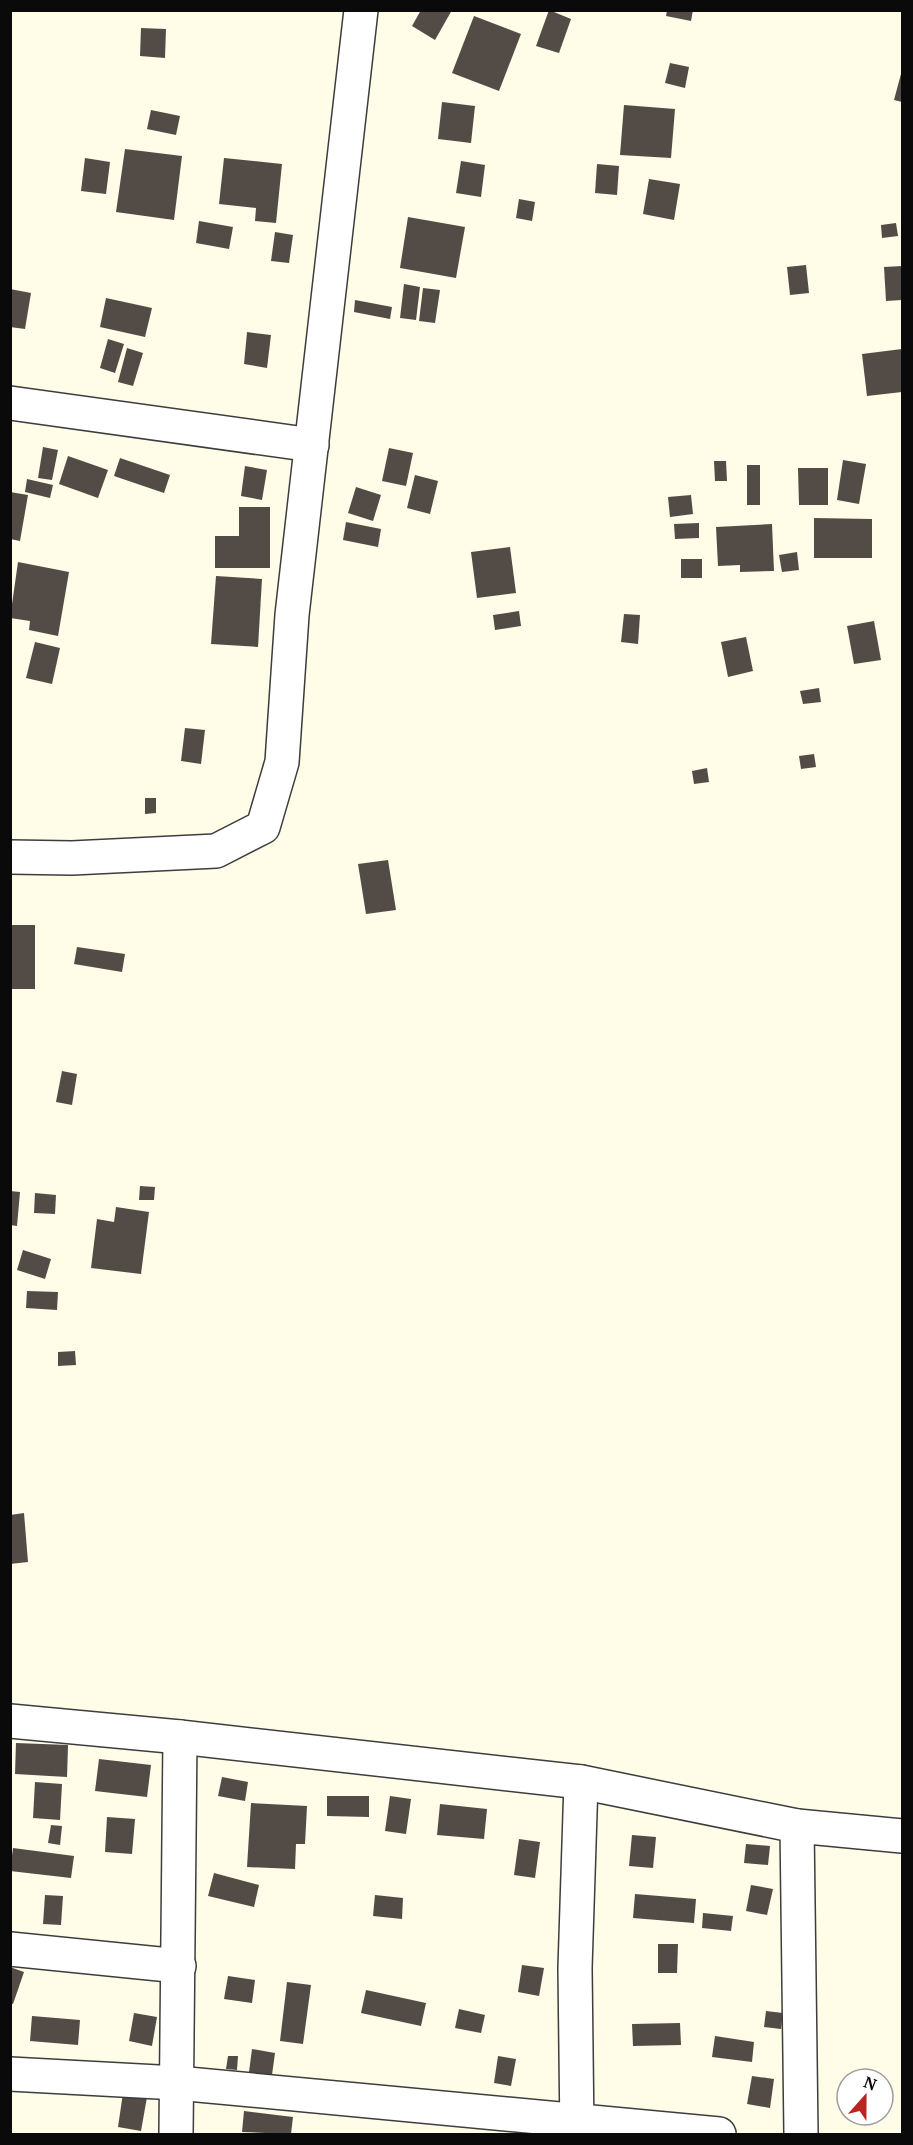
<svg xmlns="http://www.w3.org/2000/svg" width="913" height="2145" font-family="'PT Serif',serif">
<rect width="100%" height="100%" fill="#fffce7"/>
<g fill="#534c46">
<path d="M421,10h31l-17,30 -23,-14z"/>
<path d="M549,10l22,9 -12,34 -23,-7z"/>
<path d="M667,10h26l-2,11 -25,-5z"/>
<path d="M474,16l47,18 -22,57 -47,-18z"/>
<path d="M141,28l25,1 -1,29 -25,-2z"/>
<path d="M670,63l19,4 -4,21 -20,-5z"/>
<path d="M902,70v32l-8,-2z"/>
<path d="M442,102l33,4 -4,37 -33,-4z"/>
<path d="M624,105l51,4 -4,49 -51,-3z"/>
<path d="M151,110l29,6 -4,19 -29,-6z"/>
<path d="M125,149l57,7 -8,64 -58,-8z"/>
<path d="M85,158l25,4 -4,32 -25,-3z"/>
<path d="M224,158l58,6 -6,59 -21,-2 1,-13 -37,-4z"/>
<path d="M461,161l24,4 -4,32 -25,-4z"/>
<path d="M597,164l22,2 -2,29 -22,-2z"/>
<path d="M649,179l31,5 -6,36 -31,-6z"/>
<path d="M519,199l16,3 -3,19 -16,-3z"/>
<path d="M408,217l57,10 -9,51 -56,-10z"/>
<path d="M199,221l34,6 -4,22 -33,-6z"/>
<path d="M896,223l2,13 -16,2 -1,-13z"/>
<path d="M275,232l18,3 -4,28 -18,-2z"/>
<path d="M806,265l3,28 -19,2 -3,-28z"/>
<path d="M902,266v34l-16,1 -2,-34z"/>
<path d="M404,284l16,3 -4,33 -16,-2z"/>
<path d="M423,288l17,2 -5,33 -16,-2z"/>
<path d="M10,289l21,4 -6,36 -15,-2z"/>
<path d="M106,298l46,10 -7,29 -45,-10z"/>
<path d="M355,300l37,7 -2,12 -36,-7z"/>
<path d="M247,332l24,3 -4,33 -23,-4z"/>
<path d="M108,339l16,5 -9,29 -15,-5z"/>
<path d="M127,348l16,5 -10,33 -15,-4z"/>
<path d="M902,349v43l-35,4 -5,-42z"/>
<path d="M43,447l15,3 -6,30 -14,-2z"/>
<path d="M389,448l24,5 -7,33 -24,-5z"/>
<path d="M68,456l40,14 -10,28 -39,-14z"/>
<path d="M120,458l50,17 -6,18 -50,-17z"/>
<path d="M843,460l23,4 -7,40 -22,-4z"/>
<path d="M714,461h12l1,20h-12z"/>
<rect x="747" y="465" width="13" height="40"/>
<path d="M245,466l22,4 -5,30 -21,-4z"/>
<path d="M798,468h30v37h-29z"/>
<path d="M415,475l23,6 -8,33 -23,-6z"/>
<path d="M27,479l26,6 -3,13 -25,-6z"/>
<path d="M356,487l25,8 -8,26 -25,-8z"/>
<path d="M10,492l18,3 -8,46 -10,-2z"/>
<path d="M691,495l2,19 -23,3 -2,-20z"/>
<path d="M239,507h31v61h-55v-32h24z"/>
<path d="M814,518l58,1v39h-58z"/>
<path d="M346,522l35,7 -3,18 -35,-7z"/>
<path d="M699,523v15l-24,1 -1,-15z"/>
<path d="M772,524l2,47 -34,1v-7l-22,1 -2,-39z"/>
<path d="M510,547l6,46 -39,5 -6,-46z"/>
<path d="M797,552l2,18 -17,2 -3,-17z"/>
<rect x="681" y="559" width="21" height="19"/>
<path d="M18,562l51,10 -11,64 -29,-6 1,-9 -20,-3z"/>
<path d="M216,576l46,3 -4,68 -47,-3z"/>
<path d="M519,611l2,15 -26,4 -2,-15z"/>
<path d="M624,614l16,1 -2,29 -17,-2z"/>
<path d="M874,621l7,39 -27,4 -7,-38z"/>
<path d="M746,637l7,34 -25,6 -7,-35z"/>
<path d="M35,642l25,6 -8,36 -26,-6z"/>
<path d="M819,688l2,14 -18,2 -3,-13z"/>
<path d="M185,728l20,2 -4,34 -20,-3z"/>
<path d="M814,754l2,13 -15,2 -2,-13z"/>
<path d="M707,768l2,14 -15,2 -2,-13z"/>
<path d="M145,798h11v15l-11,1z"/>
<path d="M388,860l8,50 -30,4 -8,-50z"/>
<rect x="10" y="925" width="25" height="64"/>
<path d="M77,947l48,7 -3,18 -48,-8z"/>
<path d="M62,1071l15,3 -5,31 -16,-3z"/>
<path d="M140,1186l15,1 -1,13h-15z"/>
<path d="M10,1191l10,1 -3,34 -7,-1z"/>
<path d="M35,1193l21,2 -1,19 -21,-1z"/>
<path d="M116,1207l33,5 -8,62 -50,-6 6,-49 17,3z"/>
<path d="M23,1250l28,9 -6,20 -28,-9z"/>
<path d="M27,1291l31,1 -1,18 -31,-2z"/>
<path d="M75,1351l1,14 -18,1v-14z"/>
<path d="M24,1513l4,49 -18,2v-49z"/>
<path d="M16,1743l52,2 -1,32 -52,-3z"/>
<path d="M99,1759l52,6 -4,32 -52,-6z"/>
<path d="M222,1777l26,5 -3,19 -27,-5z"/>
<path d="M35,1782l27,2 -2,36 -27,-2z"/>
<path d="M327,1796h42v21l-42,-1z"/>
<path d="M390,1796l21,3 -5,35 -21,-3z"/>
<path d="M251,1803l56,3 -2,38h-9l-1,25 -48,-2z"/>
<path d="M440,1804l47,5 -3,30 -47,-4z"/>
<path d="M107,1817l28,2 -3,35 -27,-2z"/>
<path d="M51,1825l11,1 -2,19 -12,-2z"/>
<path d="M632,1835l24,2 -3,31 -24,-2z"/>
<path d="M519,1839l21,3 -5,36 -21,-3z"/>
<path d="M746,1844l24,2 -2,19 -24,-2z"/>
<path d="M13,1848l61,8 -3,22 -61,-7z"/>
<path d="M214,1873l45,12 -5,22 -46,-11z"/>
<path d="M751,1885l22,4 -6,26 -21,-4z"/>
<path d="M635,1894l61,5 -2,24 -61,-5z"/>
<path d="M45,1895l18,1 -2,29 -18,-1z"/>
<path d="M375,1895l28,3 -1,21 -29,-3z"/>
<path d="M703,1913l30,3 -2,15 -29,-3z"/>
<path d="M658,1944h20l-1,29h-19z"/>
<path d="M522,1965l22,3 -5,28 -21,-4z"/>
<path d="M10,1967l14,5 -11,32 -3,-1z"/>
<path d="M228,1976l27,4 -3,23 -28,-4z"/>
<path d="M287,1982l24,3 -8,59 -23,-3z"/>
<path d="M366,1990l60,13 -5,23 -60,-13z"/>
<path d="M459,2009l26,6 -4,18 -26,-5z"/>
<path d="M766,2011l17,2 -2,16 -17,-2z"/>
<path d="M134,2013l23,4 -5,29 -23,-5z"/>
<path d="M32,2016l48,4 -2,25 -48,-4z"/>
<path d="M680,2023l1,22 -48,1 -1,-22z"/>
<path d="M715,2036l39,6 -2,20 -40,-5z"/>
<path d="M252,2049l23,4 -3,22 -23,-3z"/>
<path d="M228,2056h10l-1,14 -11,-1z"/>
<path d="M498,2056l18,3 -5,27 -17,-3z"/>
<path d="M752,2076l22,3 -4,29 -23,-4z"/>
<path d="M123,2093l24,4 -6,34 -23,-4z"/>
<path d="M244,2111l49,6 -2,17 -49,-2z"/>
</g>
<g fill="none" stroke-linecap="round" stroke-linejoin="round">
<defs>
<g id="minor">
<path d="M10,403l302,42"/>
<path d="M10,857l62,1 144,-7 47,-24 19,-65 10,-147 69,-605"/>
<path d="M10,1721l170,16 401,45 216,44 105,10"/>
<path d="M797,1826l4,308"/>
<path d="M10,1949l169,17"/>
<path d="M10,2074l167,9 542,51"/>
<path d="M176,2134l4,-397"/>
<path d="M577,2134l-2,-166 6,-186"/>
</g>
</defs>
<use href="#minor" stroke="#3d3d3d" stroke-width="36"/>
<use href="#minor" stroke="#fff" stroke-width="33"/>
</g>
<rect width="913" height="2145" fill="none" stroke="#0a0a0a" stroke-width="24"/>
<g transform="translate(865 2097) rotate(21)"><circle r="28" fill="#ffffff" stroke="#9d9d9d" stroke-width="1.5"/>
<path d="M0-4.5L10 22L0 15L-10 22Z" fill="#bb2521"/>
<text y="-9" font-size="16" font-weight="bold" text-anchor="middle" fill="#0a0a0a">N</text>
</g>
</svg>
